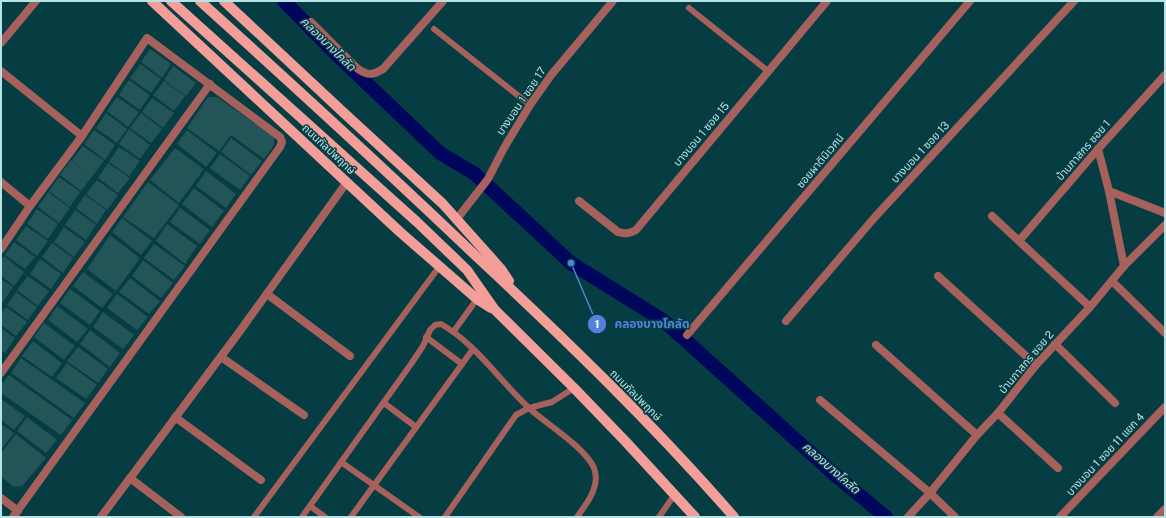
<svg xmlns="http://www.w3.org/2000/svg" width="1166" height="518" font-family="'Public Sans','Noto Sans Thai',sans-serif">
<rect width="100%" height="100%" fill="#053d42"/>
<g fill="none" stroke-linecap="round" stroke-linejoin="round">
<path stroke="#00065c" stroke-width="14" d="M284,1l54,55 102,97 35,21 96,89 93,58 170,153 52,43"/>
</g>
<g fill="#225458">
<path d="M150,49l21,15 -9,14 -21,-16z"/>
<path d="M140,64l21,15 -10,14 -21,-15z"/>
<path d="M173,66l23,17 -10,13 -22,-16z"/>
<path d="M129,80l21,15 -10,15 -21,-15z"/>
<path d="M164,81l21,15 -11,15 -21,-16z"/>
<path d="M117,97l22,15 -11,15 -21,-16z"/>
<path d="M208,97h9l57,40v8l-10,14 -33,-24 -12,16 -32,-23z"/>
<path d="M152,98l22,15 -11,15 -21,-16z"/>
<path d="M106,113l21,16 -10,14 -21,-15z"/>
<path d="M141,113l21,16 -11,14 -21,-15z"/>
<path d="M129,129l21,16 -10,14 -21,-15z"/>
<path d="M94,130l21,15 -10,15 -21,-16z"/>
<path d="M187,130l30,23 -11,14 -29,-23z"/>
<path d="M231,138l31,23 -11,14 -30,-23z"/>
<path d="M83,146l21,15 -23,30 -21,-16 11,-15 17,13 -16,-13z"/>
<path d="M119,147l21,14 -11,15 -20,-14z"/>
<path d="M175,148l29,21 -25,34 -29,-23z"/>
<path d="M220,154l30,22 -10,14 -30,-22z"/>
<path d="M108,163l22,15 -12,15 -20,-15z"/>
<path d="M206,171l30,23 -10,14 -30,-22z"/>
<path d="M59,177l21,15 -10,15 -21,-16z"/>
<path d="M97,180l21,15 -11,15 -21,-16z"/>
<path d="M148,182l31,23 -25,33 -31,-21z"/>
<path d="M194,188l30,23 -12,16 -30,-23z"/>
<path d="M48,192l22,16 -11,15 -21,-16z"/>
<path d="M85,195l21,15 -9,14 -21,-16z"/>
<path d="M180,208l30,22 -10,14 -30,-22z"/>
<path d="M37,209l21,15 -10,15 -21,-15z"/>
<path d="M75,210l21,15 -10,15 -21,-15z"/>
<path d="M122,218l30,23 -11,14 -29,-23z"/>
<path d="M167,224l30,22 -12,18 -29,-23z"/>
<path d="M26,226l22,15 -11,15 -21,-16z"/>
<path d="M64,227l21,15 -11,15 -20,-15z"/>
<path d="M110,235l30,23 -24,33 -29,-22z"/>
<path d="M14,242l21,15 -10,12 -20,-14z"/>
<path d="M52,243l21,15 -10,15 -21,-16z"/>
<path d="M154,244l31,22 -11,14 -30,-22z"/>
<path d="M4,256l20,16 -10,14 -13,-10v-16z"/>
<path d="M40,259l21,15 -10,15 -21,-15z"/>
<path d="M143,260l30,23 -12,15 -29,-22z"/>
<path d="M83,272l30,22 -11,14 -29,-22z"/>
<path d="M28,276l21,15 -11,15 -21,-16z"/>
<path d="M130,278l30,23 -11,13 -30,-22z"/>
<path d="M1,279l12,8 -10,15 -2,-2z"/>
<path d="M70,289l30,22 -10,14 -30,-22z"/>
<path d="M16,292l21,15 -9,13 -21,-15z"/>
<path d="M117,294l31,23 -11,13 -30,-22z"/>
<path d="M57,306l31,23 -11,13 -29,-22z"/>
<path d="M6,307l21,15 -11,14 -15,-11v-12z"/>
<path d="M103,312l31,23 -11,14 -30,-22z"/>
<path d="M44,323l31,23 -11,14 -30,-23z"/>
<path d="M1,328l14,10 -10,15 -4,-2z"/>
<path d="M90,330l30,23 -10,14 -30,-23z"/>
<path d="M33,341l29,22 -10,14 -30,-21z"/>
<path d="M78,347l30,22 -10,14 -31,-22z"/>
<path d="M21,358l64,45 -11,15 -63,-45z"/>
<path d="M67,363l30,22 -11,14 -30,-21z"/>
<path d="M9,375l63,45 -11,15 -60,-42v-8z"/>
<path d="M1,399l24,17 -11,14 -13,-10z"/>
<path d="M27,417l30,23 -11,13 -29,-22z"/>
<path d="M1,424l13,9 -13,17z"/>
<path d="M16,434l30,24 -24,28 -8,1 -13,-10v-24z"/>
</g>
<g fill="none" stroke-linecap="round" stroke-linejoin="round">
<g stroke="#a7615d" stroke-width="6">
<path d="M689,8l79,63"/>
<path d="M434,29l96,76"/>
<path d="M454,331l23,-32"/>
<path d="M426,337l36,27"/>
<path d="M384,403l32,24"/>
<path d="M341,462l78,55"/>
<path d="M310,506l15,11"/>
<path d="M254,517l185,-250"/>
<path d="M302,517l109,-153 12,-18 7,-16 5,-5 6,-1c35,20 58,56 88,84 17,16 56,39 65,60 7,18 -7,35 -17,49"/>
<path d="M351,517l122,-168"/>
<path d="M445,517l71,-102 13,-7 23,-6 22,-14"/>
<path d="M659,517l16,-23"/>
</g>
<g stroke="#a7615d" stroke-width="8">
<path d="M311,22l47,47c10,7 15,6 25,0l60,-68"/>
<path d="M1,43l35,-42"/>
<path d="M1,71l81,65"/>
<path d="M1098,149l11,42 15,75"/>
<path d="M1,182l29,24"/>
<path d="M1109,191l56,22"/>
<path d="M579,201l39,31c8,2 11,2 18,-2l191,-229"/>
<path d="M992,216l98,91"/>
<path d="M456,220l32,-41 16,-31 26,-43 22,-31 61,-73"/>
<path d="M1019,241l79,-92 67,-74"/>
<path d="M1,249l29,-43 52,-70 65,-98 133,99 2,5 -2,5 -267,370"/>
<path d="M938,276l98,89"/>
<path d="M1112,281l53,52"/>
<path d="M267,294l83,62"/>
<path d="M786,321l89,-104 199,-216"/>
<path d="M687,335l283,-334"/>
<path d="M1055,344l60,59"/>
<path d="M876,345l101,90"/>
<path d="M221,357l83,58"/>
<path d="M1,373l209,-289"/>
<path d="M820,400l110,93 25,24"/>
<path d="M998,413l60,55"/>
<path d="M175,417l86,63"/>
<path d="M130,478l51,39"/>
<path d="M1,498l17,13"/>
<path d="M101,517l139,-186 107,-149"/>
<path d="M908,517l22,-24 47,-58 21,-22 38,-48 54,-58 34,-41 41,-41"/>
<path d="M1060,517l105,-110"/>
<path d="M1157,517l8,-8"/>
</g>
<g stroke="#f49e99" stroke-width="10">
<path d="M152,1l248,231 77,67 14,9"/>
<path d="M171,1l246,221 50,48 28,40 79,78 52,54 69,75"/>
<path d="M200,1c93,84 186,169 277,256 89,83 177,168 257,260"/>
<path d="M224,1l120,112 99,91 58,65 8,12"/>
</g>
</g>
<g text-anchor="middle" stroke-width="3" stroke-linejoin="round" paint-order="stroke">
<g font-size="11" fill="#b7e2e6" stroke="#053d42">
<text transform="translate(521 101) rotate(-56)" y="4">บางบอน 1 ซอย 17</text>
<text transform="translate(701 134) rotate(-50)" y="4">บางบอน 1 ซอย 15</text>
<text transform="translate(329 149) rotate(43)" y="4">ถนนกัลปพฤกษ์</text>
<text transform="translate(1083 150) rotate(-49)" y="4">บ้านภาสกร ซอย 1</text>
<text transform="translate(920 152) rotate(-47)" y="4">บางบอน 1 ซอย 13</text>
<text transform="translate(820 161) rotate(-50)" y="4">ซอยผาตินิเวศน์</text>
<text transform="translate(1026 362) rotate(-50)" y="4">บ้านภาสกร ซอย 2</text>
<text transform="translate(636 395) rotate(45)" y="4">ถนนกัลปพฤกษ์</text>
<text transform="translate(1105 454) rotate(-47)" y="4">บางบอน 1 ซอย 11 แยก 4</text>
</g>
<g font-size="12" font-style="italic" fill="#cad6ed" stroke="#053d42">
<text transform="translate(328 44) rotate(44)" y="4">คลองบางโคลัด</text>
<text transform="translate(831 468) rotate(41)" y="4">คลองบางโคลัด</text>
</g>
</g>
<path fill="none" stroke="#5382dd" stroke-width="1.5" d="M571 263L597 324"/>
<g fill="#5382dd" stroke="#053d42" stroke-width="1.5">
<circle cx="571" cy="263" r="4"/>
<circle cx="597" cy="324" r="10"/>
</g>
<g font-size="12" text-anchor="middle" font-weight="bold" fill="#fff">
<text x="597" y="328">1</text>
</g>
<g font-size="12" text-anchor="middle" font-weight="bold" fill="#5382dd" stroke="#053d42" stroke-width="3" stroke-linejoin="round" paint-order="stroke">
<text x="652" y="328">คลองบางโคลัด</text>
</g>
<rect width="1166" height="518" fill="none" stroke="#b7e2e6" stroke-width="4"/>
</svg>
